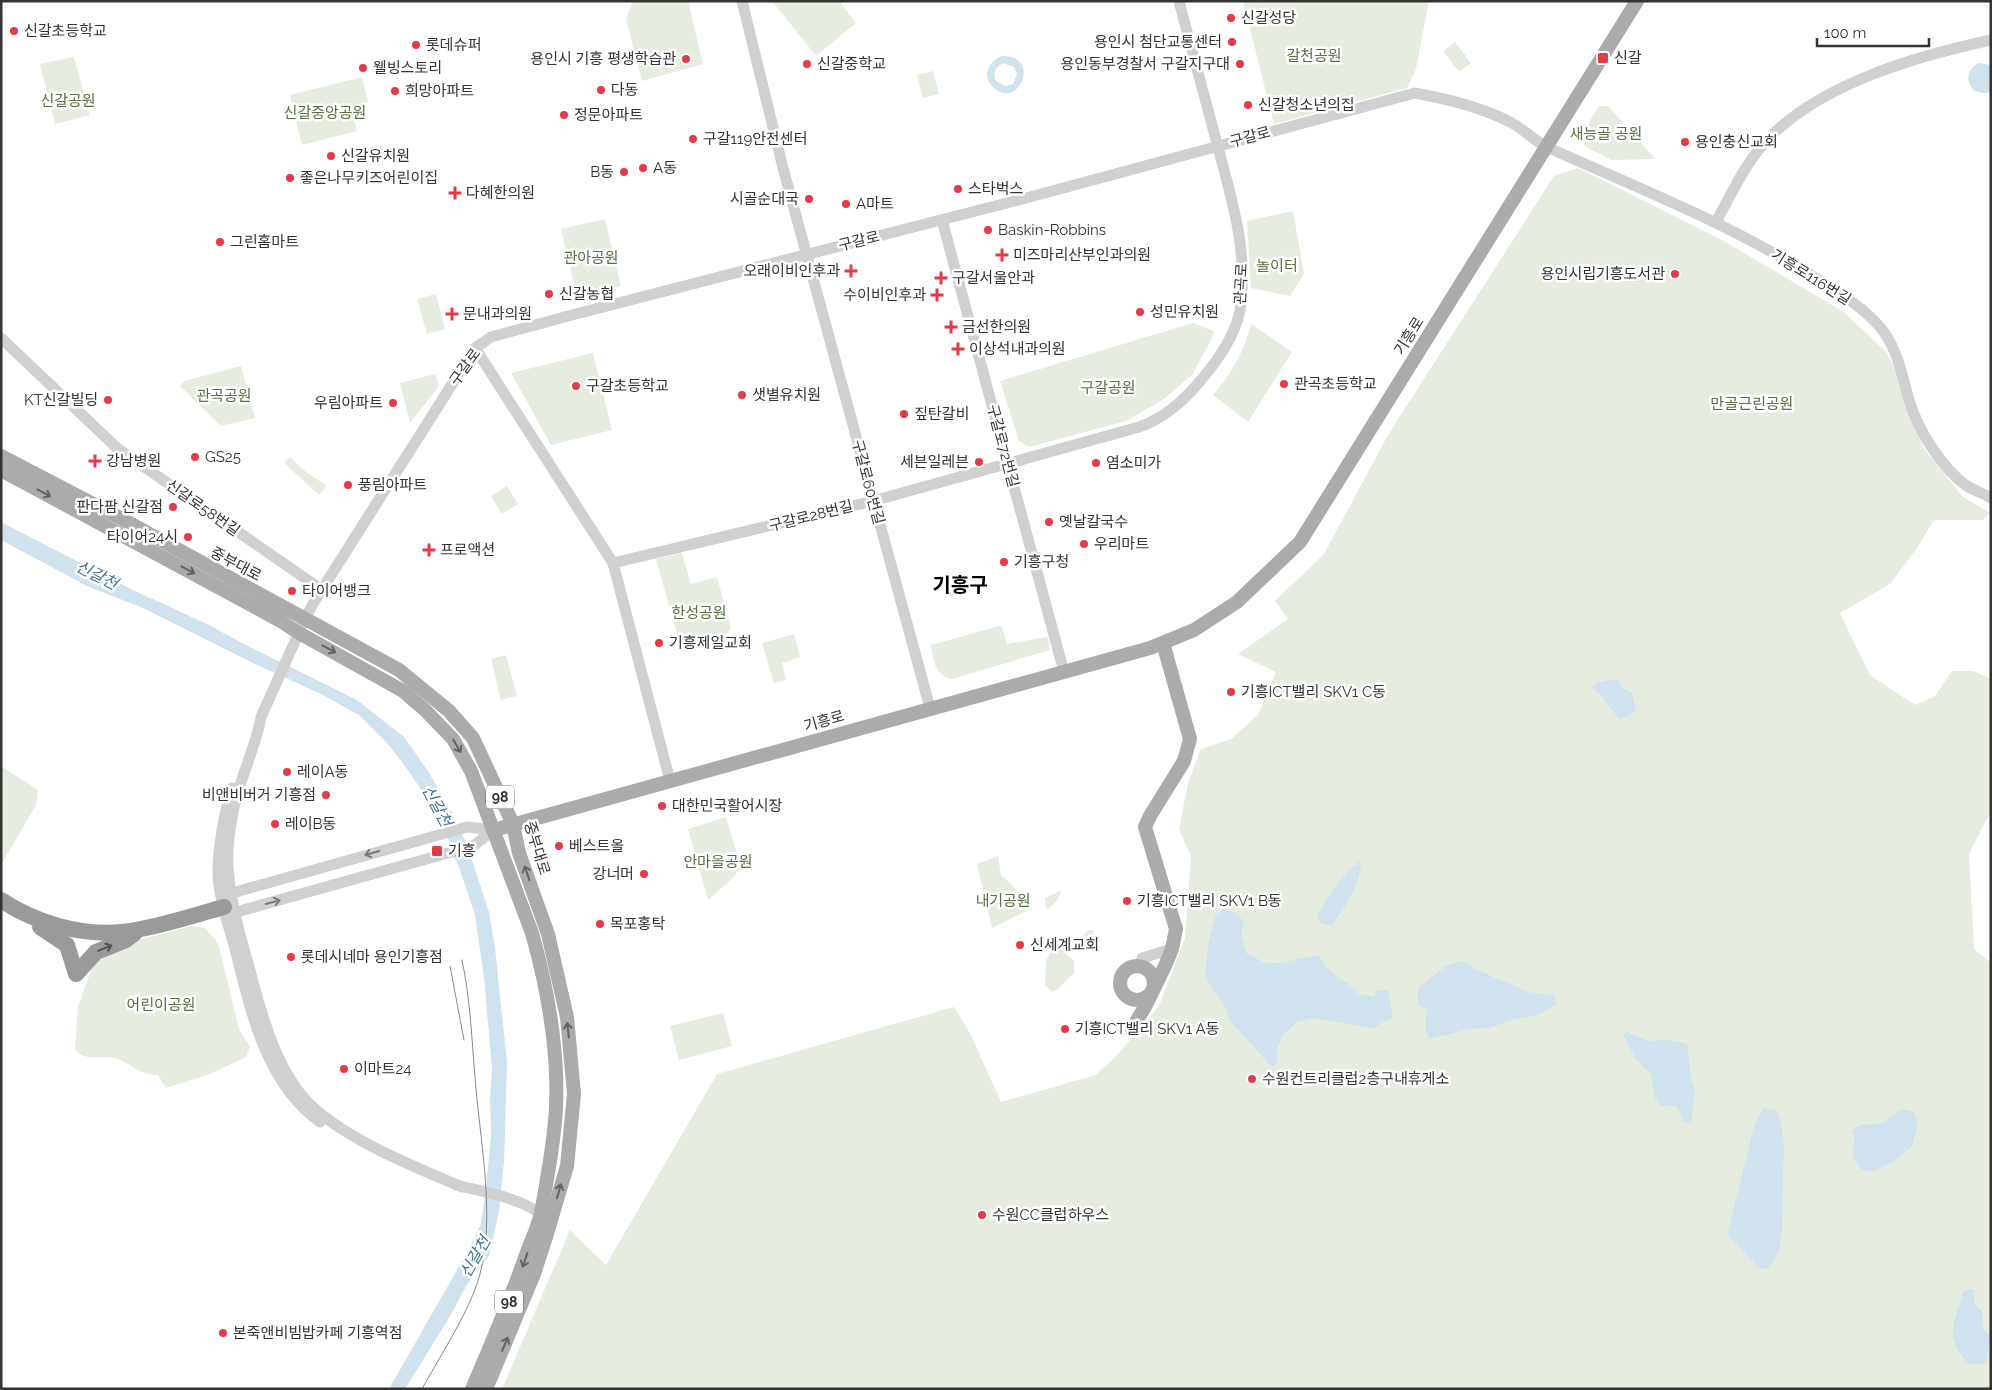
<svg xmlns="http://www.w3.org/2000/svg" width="1992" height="1390" viewBox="0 0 1992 1390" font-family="Raleway,'Noto Sans KR',sans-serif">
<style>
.green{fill:#e6ecdf}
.water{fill:#cfe2ee;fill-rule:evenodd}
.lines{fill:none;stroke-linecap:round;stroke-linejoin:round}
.minor{stroke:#d0d0d0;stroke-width:11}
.major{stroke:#ababab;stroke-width:14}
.highway{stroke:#9a9a9a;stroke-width:16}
.tram{stroke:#888;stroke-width:1}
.oneway{stroke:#636363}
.oneway2{stroke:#7a7a7a}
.oneway3{stroke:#525252}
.poi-dot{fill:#e63946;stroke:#fff;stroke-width:2}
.labels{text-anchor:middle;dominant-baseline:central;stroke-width:5;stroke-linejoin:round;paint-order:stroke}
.shield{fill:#fff;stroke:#707070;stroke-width:1}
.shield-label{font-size:14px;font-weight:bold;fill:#333}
.poi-label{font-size:15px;fill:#333;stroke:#fff;text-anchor:start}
.park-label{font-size:15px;fill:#56703f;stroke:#fff}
.street-label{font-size:15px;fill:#333;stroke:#fff}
.water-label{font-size:16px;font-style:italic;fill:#3f7597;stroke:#fff}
.district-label{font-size:20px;font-weight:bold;fill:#000;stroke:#fff}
</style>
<rect width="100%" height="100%" fill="#fff"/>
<!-- green -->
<g class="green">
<path d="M 633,1 L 688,1 L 703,64 L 642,81 L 626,19 Z"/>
<path d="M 772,1 L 839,1 L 856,23 L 816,56 Z"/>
<path d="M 1243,1 L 1429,1 L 1416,69 L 1407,88 L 1274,124 Z"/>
<path d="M 1455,42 L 1471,63 L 1459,72 L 1443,51 Z"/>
<path d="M 74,57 L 90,115 L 55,124 L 40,64 Z"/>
<path d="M 933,71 L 939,94 L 923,98 L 917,75 Z"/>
<path d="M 362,77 L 368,102 L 351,106 L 357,131 L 302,145 L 290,95 Z"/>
<path d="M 1599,106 L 1608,106 L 1655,159 L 1611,160 L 1583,145 L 1590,120 Z"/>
<path d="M 1578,168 L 1722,240 L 1844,312 L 1886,352 L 1899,377 L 1907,410 L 1925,450 L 1963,497 L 1990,513 L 1983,520 L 1934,520 L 1917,548 L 1890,584 L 1840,613 L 1870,675 L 1915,705 L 1935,696 L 1952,671 L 1973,671 L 1991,679 L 1991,811 L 1969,854 L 1974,949 L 1991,963 L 1991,1389 L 502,1389 L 570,1230 L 606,1265 L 717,1074 L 954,1007 L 971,1035 L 1001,1102 L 1096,1075 L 1118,1054 L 1159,1006 L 1185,938 L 1191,857 L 1179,829 L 1188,783 L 1201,749 L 1231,739 L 1258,715 L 1276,672 L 1238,654 L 1288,619 L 1275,601 L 1324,554 L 1388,435 L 1554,176 Z"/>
<path d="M 1293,211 L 1304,274 L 1290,296 L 1251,288 L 1247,221 Z"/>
<path d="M 605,219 L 621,286 L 577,297 L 561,229 Z"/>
<path d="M 436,294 L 445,329 L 427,334 L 417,299 Z"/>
<path d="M 1193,323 L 1214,331 L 1211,340 L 1192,375 L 1164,399 L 1126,421 L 1029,447 L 1019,441 L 1000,381 Z"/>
<path d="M 1251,324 L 1292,352 L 1248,422 L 1213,395 C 1232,373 1244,352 1251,324 Z"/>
<path d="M 593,353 L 612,430 L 551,445 L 511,373 Z"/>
<path d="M 241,366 L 255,418 L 221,426 L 180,386 L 184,381 Z"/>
<path d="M 435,374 L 439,386 L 410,423 L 400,383 Z"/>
<path d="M 290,457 L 306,472 L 327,486 L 319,495 L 284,463 Z"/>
<path d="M 507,486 L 518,504 L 502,514 L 491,496 Z"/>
<path d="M 682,553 L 691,584 L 717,577 L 731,628 L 726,635 L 681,648 L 656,559 Z"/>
<path d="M 999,626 L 1002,627 L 1007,644 L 1046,637 L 1048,638 L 1050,650 L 952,679 C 935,676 933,660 931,645 Z"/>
<path d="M 794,634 L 800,657 L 782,663 L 786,680 L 774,683 L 762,643 Z"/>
<path d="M 506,655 L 517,696 L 501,700 L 491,659 Z"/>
<path d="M 1,766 L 38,790 L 36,805 L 1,865 Z"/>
<path d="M 726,817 L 741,867 L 733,878 L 708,900 L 688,829 Z"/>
<path d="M 998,856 L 1001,876 C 1014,883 1021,898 1029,910 L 992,928 L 977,864 Z"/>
<path d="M 1062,890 L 1057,901 L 1047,910 L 1045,905 L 1045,898 Z"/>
<path d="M 192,926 L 205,928 L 218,943 L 239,1029 L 250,1047 L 246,1057 L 210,1074 L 166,1088 L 158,1075 C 140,1075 133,1065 117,1059 C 101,1053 91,1064 75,1050 L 78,1006 L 95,960 L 107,948 Z"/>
<path d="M 1088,930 L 1093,930 C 1094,939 1093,945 1087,952 L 1079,941 Z"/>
<path d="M 1052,949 L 1062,950 L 1074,961 L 1074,973 L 1058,989 L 1052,992 L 1045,985 L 1046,961 Z"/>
<path d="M 723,1013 L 732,1046 L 679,1060 L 670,1026 Z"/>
</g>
<!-- water -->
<g class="water">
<path d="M 1002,56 C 1043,55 1018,112 993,87 C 981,76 989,61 1002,56 ZM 1004,63 L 1014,67 L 1017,74 L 1013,84 L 1005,86 L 996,81 C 992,73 996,66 1004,63 Z"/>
<path d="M 1979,63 L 1991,65 L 1991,91 C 1971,101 1958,72 1979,63 Z"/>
<path d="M 1,522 L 131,589 L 209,625 L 242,643 L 357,700 L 404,737 L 428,771 L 452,813 L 466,842 L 489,912 L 495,948 L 507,1062 L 504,1162 L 499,1211 L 489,1256 L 468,1283 L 449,1318 L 405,1389 L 389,1389 L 465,1256 L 481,1224 L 486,1188 L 491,1135 L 490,1098 L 492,1069 L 484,977 L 475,915 L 458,864 L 453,856 L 449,841 L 424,794 L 405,766 L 388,744 L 359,715 L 321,694 L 253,663 L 143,608 L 89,587 L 1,540 Z"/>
<path d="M 1608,680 L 1618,680 L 1623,688 L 1632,693 L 1636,710 L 1620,720 L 1599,693 L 1592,688 L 1597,683 Z"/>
<path d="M 1361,861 C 1362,879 1344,912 1331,925 L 1321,923 L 1317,915 C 1330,895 1340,875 1361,861 Z"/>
<path d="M 1223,909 L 1236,913 L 1244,922 L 1241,935 L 1246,953 C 1251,955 1258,960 1264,962 C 1282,967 1300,955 1319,956 L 1326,967 L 1340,979 L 1348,983 L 1359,994 L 1375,997 L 1375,991 L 1388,990 L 1393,1017 L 1373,1028 L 1312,1018 L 1297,1022 L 1282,1036 L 1277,1050 L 1277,1061 L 1274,1067 L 1269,1064 L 1229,1019 L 1227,1010 L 1205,977 L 1208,945 L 1216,915 Z"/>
<path d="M 1464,961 L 1479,971 L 1518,987 L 1526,992 L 1555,995 L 1556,1004 L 1538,1015 L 1512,1020 L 1489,1028 L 1470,1029 L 1429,1039 L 1425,1028 L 1427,1010 L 1417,1004 L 1419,987 L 1447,965 Z"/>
<path d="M 1627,1032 L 1647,1041 L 1667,1040 L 1687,1044 L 1691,1079 L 1695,1090 L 1691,1123 L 1685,1123 L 1676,1106 L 1661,1106 L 1655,1099 L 1651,1074 L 1636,1059 L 1623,1035 Z"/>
<path d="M 1764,1108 L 1777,1111 C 1787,1134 1783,1159 1783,1183 C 1782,1204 1784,1224 1780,1245 C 1778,1254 1774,1262 1768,1269 L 1759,1268 L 1727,1235 L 1754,1126 Z"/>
<path d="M 1902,1109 L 1913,1112 L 1918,1122 L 1912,1147 C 1901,1155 1869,1183 1858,1165 C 1856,1162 1853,1157 1853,1154 C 1852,1144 1857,1142 1852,1131 L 1861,1124 C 1880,1127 1887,1121 1902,1109 Z"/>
<path d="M 1970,1289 L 1975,1291 C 1973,1300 1974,1306 1982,1311 L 1983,1329 L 1989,1335 L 1990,1341 L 1986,1362 L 1979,1364 L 1969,1364 C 1942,1334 1955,1326 1963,1292 Z"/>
</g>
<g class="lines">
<!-- minor -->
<g class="minor">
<path d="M 742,1 L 783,168 L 930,708"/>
<path d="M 942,220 L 1064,672"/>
<path d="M 1716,222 C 1732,193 1745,163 1768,139 C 1822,83 1917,56 1991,40"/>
<path d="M 1,338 L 117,448 L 322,590"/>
<path d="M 475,348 L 613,563 L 670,781"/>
<path d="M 613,563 L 873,501 L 1139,427 C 1165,418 1184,401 1201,380 C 1219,359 1238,331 1241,304 C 1248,248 1230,193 1216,140 C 1204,94 1191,48 1179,1"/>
<path d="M 232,788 C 224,814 219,840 218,867 C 217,893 227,920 234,945 C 250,1007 264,1082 320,1122"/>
<path d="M 225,895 L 467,827 L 494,830 L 473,846 L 229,914"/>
<path d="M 1142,958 L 1172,949"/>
<path d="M 456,1185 C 483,1192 525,1198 545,1218"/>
<path d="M 462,1187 C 415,1167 354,1143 315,1109 C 276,1075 261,1012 248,963 C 239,932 230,900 228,867 C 227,852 229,834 232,818 C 237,783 255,751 261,717 L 305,619 L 314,602 L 475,348 L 491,337 L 572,315 L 1030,197 L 1415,93 C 1448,99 1482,107 1512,123 C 1525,130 1535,142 1549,148 C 1640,189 1733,225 1817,279 C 1839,293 1862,306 1880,327 C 1897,347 1902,375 1909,400 C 1917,428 1942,469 1967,486 C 1975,491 1983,493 1991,498"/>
</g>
<!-- major -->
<g class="major">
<path d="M 1,456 L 122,519 L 399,670 L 449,711 L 473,738 L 513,824 L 519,853 L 548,934 L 567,1017 L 574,1094 L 567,1166 L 546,1237 L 534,1274 L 486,1389"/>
<path d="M 1,470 L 279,620 L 299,633 L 403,691 L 425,710 L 453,739 L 471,771 L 532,933 C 549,993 562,1069 554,1131 C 551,1158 546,1186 541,1213 C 538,1226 532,1239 527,1252 C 511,1299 491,1344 472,1389"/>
<path d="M 494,830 L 1150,648 L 1194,630 L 1237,602 L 1300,542 L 1637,1"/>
<circle cx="1137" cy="983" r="17"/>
<path d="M 1132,1029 L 1146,1005 L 1165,966 L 1172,949 L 1176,929 L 1145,827 L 1150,816 L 1184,761 L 1190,739 L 1163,643"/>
</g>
<!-- highway -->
<g class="highway">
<path d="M 1,900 C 35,923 82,936 122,932 C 156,928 191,916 224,907"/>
<path d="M 40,927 L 67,945 L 76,974 L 96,952 L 126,940 L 135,933"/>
</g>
<!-- tram -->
<g class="tram">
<path d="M 450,966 L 464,1040"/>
<path d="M 422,1389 C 441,1354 470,1311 480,1274 C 495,1219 481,1145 476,1089 C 472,1046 471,1002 462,960"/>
</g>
</g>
<!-- one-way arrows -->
<defs><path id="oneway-shaft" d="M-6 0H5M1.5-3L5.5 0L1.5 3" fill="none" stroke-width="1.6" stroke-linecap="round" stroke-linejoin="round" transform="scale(1.25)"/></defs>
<g class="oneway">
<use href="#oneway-shaft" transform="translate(44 493) rotate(28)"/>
<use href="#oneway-shaft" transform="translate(188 570) rotate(28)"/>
<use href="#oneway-shaft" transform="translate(329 649) rotate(28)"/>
<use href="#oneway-shaft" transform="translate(457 746) rotate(60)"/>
<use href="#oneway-shaft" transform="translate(527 873) rotate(-109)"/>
<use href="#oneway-shaft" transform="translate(568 1030) rotate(-96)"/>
<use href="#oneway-shaft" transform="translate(559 1191) rotate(-74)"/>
<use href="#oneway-shaft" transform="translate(525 1260) rotate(109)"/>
<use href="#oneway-shaft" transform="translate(505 1344) rotate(-67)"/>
</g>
<g class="oneway2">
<use href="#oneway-shaft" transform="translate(372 853) rotate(164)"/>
<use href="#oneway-shaft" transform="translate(273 902) rotate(-15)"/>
</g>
<use class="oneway3" href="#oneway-shaft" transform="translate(105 948) rotate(-22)"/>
<!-- markers -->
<g class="poi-dot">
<circle cx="1231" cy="18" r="5"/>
<circle cx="14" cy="31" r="5"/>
<circle cx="1232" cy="42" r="5"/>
<circle cx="416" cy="45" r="5"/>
<rect x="1597" y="52" width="12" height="12" rx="2.5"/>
<circle cx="686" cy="59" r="5"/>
<circle cx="807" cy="64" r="5"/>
<circle cx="1240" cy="64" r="5"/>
<circle cx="363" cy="68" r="5"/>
<circle cx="601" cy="90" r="5"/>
<circle cx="395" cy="91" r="5"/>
<circle cx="1248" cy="105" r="5"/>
<circle cx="564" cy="115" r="5"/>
<circle cx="693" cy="139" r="5"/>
<circle cx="1685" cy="142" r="5"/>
<circle cx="331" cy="156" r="5"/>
<circle cx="643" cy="168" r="5"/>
<circle cx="624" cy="172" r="5"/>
<circle cx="290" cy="178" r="5"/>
<circle cx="958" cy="189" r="5"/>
<path d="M452.5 185.5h5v5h5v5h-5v5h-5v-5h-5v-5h5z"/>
<circle cx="809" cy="199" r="5"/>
<circle cx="846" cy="204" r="5"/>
<circle cx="988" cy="230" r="5"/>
<circle cx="220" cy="242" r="5"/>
<path d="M999.5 247.5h5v5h5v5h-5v5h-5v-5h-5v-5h5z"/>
<path d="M848.5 263.5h5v5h5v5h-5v5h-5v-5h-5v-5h5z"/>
<circle cx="1675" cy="274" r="5"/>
<path d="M938.5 270.5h5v5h5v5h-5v5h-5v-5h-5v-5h5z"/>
<circle cx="549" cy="294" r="5"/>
<path d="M934.5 287.5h5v5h5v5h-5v5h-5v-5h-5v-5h5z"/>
<circle cx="1140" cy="312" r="5"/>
<path d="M449.5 306.5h5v5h5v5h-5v5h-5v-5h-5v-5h5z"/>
<path d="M948.5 319.5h5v5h5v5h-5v5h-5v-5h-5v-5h5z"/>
<path d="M955.5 341.5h5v5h5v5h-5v5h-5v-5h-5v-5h5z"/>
<circle cx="1284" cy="384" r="5"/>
<circle cx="576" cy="386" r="5"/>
<circle cx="742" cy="395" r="5"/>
<circle cx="108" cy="400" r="5"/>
<circle cx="393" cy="403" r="5"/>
<circle cx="904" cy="414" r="5"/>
<circle cx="195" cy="457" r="5"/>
<path d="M92.5 453.5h5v5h5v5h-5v5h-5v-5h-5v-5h5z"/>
<circle cx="979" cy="462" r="5"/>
<circle cx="1096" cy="463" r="5"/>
<circle cx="348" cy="485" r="5"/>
<circle cx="173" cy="507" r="5"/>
<circle cx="1049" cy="522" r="5"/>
<circle cx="188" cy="537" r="5"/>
<circle cx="1084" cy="544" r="5"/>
<path d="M426.5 542.5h5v5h5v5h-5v5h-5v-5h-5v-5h5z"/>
<circle cx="1004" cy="562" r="5"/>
<circle cx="292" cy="591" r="5"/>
<circle cx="659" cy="643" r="5"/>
<circle cx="1231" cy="692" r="5"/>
<circle cx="287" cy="772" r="5"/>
<circle cx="326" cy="795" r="5"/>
<circle cx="662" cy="806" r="5"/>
<circle cx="275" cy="824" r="5"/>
<circle cx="559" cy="846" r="5"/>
<rect x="431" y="845" width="12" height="12" rx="2.5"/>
<circle cx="644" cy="874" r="5"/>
<circle cx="1127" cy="901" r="5"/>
<circle cx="600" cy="924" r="5"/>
<circle cx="1020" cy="945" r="5"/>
<circle cx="291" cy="957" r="5"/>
<circle cx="1065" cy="1029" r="5"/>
<circle cx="344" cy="1069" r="5"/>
<circle cx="1252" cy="1079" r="5"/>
<circle cx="982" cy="1215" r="5"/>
<circle cx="223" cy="1333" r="5"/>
</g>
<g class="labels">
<!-- shield labels -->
<g class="shield">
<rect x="486" y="785.5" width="28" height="23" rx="4"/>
<rect x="495" y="1290.5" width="28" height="23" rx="4"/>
</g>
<g class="shield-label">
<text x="500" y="797">98</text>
<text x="509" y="1302">98</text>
</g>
<!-- poi labels -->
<g class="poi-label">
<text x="1241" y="18">신갈성당</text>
<text x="24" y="31">신갈초등학교</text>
<text x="1222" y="42" text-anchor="end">용인시 첨단교통센터</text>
<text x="426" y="45">롯데슈퍼</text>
<text x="1614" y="58">신갈</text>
<text x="676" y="59" text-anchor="end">용인시 기흥 평생학습관</text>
<text x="817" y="64">신갈중학교</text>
<text x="1230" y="64" text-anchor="end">용인동부경찰서 구갈지구대</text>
<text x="373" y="68">웰빙스토리</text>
<text x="611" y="90">다동</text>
<text x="405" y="91">희망아파트</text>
<text x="1258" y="105">신갈청소년의집</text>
<text x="574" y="115">정문아파트</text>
<text x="703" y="139">구갈119안전센터</text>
<text x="1695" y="142">용인충신교회</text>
<text x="341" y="156">신갈유치원</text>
<text x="653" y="168">A동</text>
<text x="614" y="172" text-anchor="end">B동</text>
<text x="300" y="178">좋은나무키즈어린이집</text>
<text x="968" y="189">스타벅스</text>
<text x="466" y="193">다혜한의원</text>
<text x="799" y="199" text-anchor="end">시골순대국</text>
<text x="856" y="204">A마트</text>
<text x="998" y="230">Baskin-Robbins</text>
<text x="230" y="242">그린홈마트</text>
<text x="1013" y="255">미즈마리산부인과의원</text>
<text x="840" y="271" text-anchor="end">오래이비인후과</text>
<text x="1665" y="274" text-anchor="end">용인시립기흥도서관</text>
<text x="952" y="278">구갈서울안과</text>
<text x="559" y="294">신갈농협</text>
<text x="926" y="295" text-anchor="end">수이비인후과</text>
<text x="1150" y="312">성민유치원</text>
<text x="463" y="314">문내과의원</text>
<text x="962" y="327">금선한의원</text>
<text x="969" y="349">이상석내과의원</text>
<text x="1294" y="384">관곡초등학교</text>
<text x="586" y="386">구갈초등학교</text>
<text x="752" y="395">샛별유치원</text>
<text x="98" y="400" text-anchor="end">KT신갈빌딩</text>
<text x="383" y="403" text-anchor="end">우림아파트</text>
<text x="914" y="414">짚탄갈비</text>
<text x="205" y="457">GS25</text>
<text x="106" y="461">강남병원</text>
<text x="969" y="462" text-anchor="end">세븐일레븐</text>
<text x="1106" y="463">염소미가</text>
<text x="358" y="485">풍림아파트</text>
<text x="163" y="507" text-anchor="end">판다팜 신갈점</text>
<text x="1059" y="522">옛날칼국수</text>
<text x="178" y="537" text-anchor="end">타이어24시</text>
<text x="1094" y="544">우리마트</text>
<text x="440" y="550">프로액션</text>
<text x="1014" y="562">기흥구청</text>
<text x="302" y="591">타이어뱅크</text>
<text x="669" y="643">기흥제일교회</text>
<text x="1241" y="692">기흥ICT밸리 SKV1 C동</text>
<text x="297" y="772">레이A동</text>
<text x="316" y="795" text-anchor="end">비앤비버거 기흥점</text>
<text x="672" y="806">대한민국활어시장</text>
<text x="285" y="824">레이B동</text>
<text x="569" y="846">베스트올</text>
<text x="448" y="851">기흥</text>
<text x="634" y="874" text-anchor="end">강너머</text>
<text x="1137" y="901">기흥ICT밸리 SKV1 B동</text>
<text x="610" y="924">목포홍탁</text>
<text x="1030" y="945">신세계교회</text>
<text x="301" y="957">롯데시네마 용인기흥점</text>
<text x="1075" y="1029">기흥ICT밸리 SKV1 A동</text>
<text x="354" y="1069">이마트24</text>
<text x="1262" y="1079">수원컨트리클럽2층구내휴게소</text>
<text x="992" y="1215">수원CC클럽하우스</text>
<text x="233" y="1333">본죽앤비빔밥카페 기흥역점</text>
</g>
<!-- park labels -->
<g class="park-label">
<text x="1314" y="56">갈천공원</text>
<text x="68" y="101">신갈공원</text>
<text x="325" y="113">신갈중앙공원</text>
<text x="1606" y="134">새능골 공원</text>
<text x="591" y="258">관아공원</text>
<text x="1277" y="266">놀이터</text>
<text x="1108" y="388">구갈공원</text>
<text x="224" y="396">관곡공원</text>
<text x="1752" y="404">만골근린공원</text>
<text x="699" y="613">한성공원</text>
<text x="718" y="862">안마을공원</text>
<text x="1003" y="901">내기공원</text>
<text x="161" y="1005">어린이공원</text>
</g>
<!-- street labels -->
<g class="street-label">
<text transform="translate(1250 137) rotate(-15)">구갈로</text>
<text transform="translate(859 241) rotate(-14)">구갈로</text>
<text transform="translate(1811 277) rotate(32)">기흥로116번길</text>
<text transform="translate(1241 284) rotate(-87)">관곡로</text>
<text transform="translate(1409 336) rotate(-58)">기흥로</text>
<text transform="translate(465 367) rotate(-54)">구갈로</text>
<text transform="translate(1003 446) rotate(75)">구갈로72번길</text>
<text transform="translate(868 482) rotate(75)">구갈로60번길</text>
<text transform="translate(203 508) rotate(35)">신갈로58번길</text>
<text transform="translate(811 516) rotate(-14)">구갈로28번길</text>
<text transform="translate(236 564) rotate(28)">중부대로</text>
<text transform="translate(824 721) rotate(-16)">기흥로</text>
<text transform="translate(537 848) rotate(73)">중부대로</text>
</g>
<!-- water labels -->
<g class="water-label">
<text transform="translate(97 575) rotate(27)">신갈천</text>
<text transform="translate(437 806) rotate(62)">신갈천</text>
<text transform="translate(475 1257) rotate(-60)">신갈천</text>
</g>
<!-- district labels -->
<g class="district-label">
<text x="960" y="585">기흥구</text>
</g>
</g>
<!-- border -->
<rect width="1992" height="1390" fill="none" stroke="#333333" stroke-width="5"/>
<!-- scale -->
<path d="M1817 38v8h112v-8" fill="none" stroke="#333333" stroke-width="2.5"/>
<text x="1824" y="38" font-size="15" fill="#333333" stroke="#ffffff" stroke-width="4" paint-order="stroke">100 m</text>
</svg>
